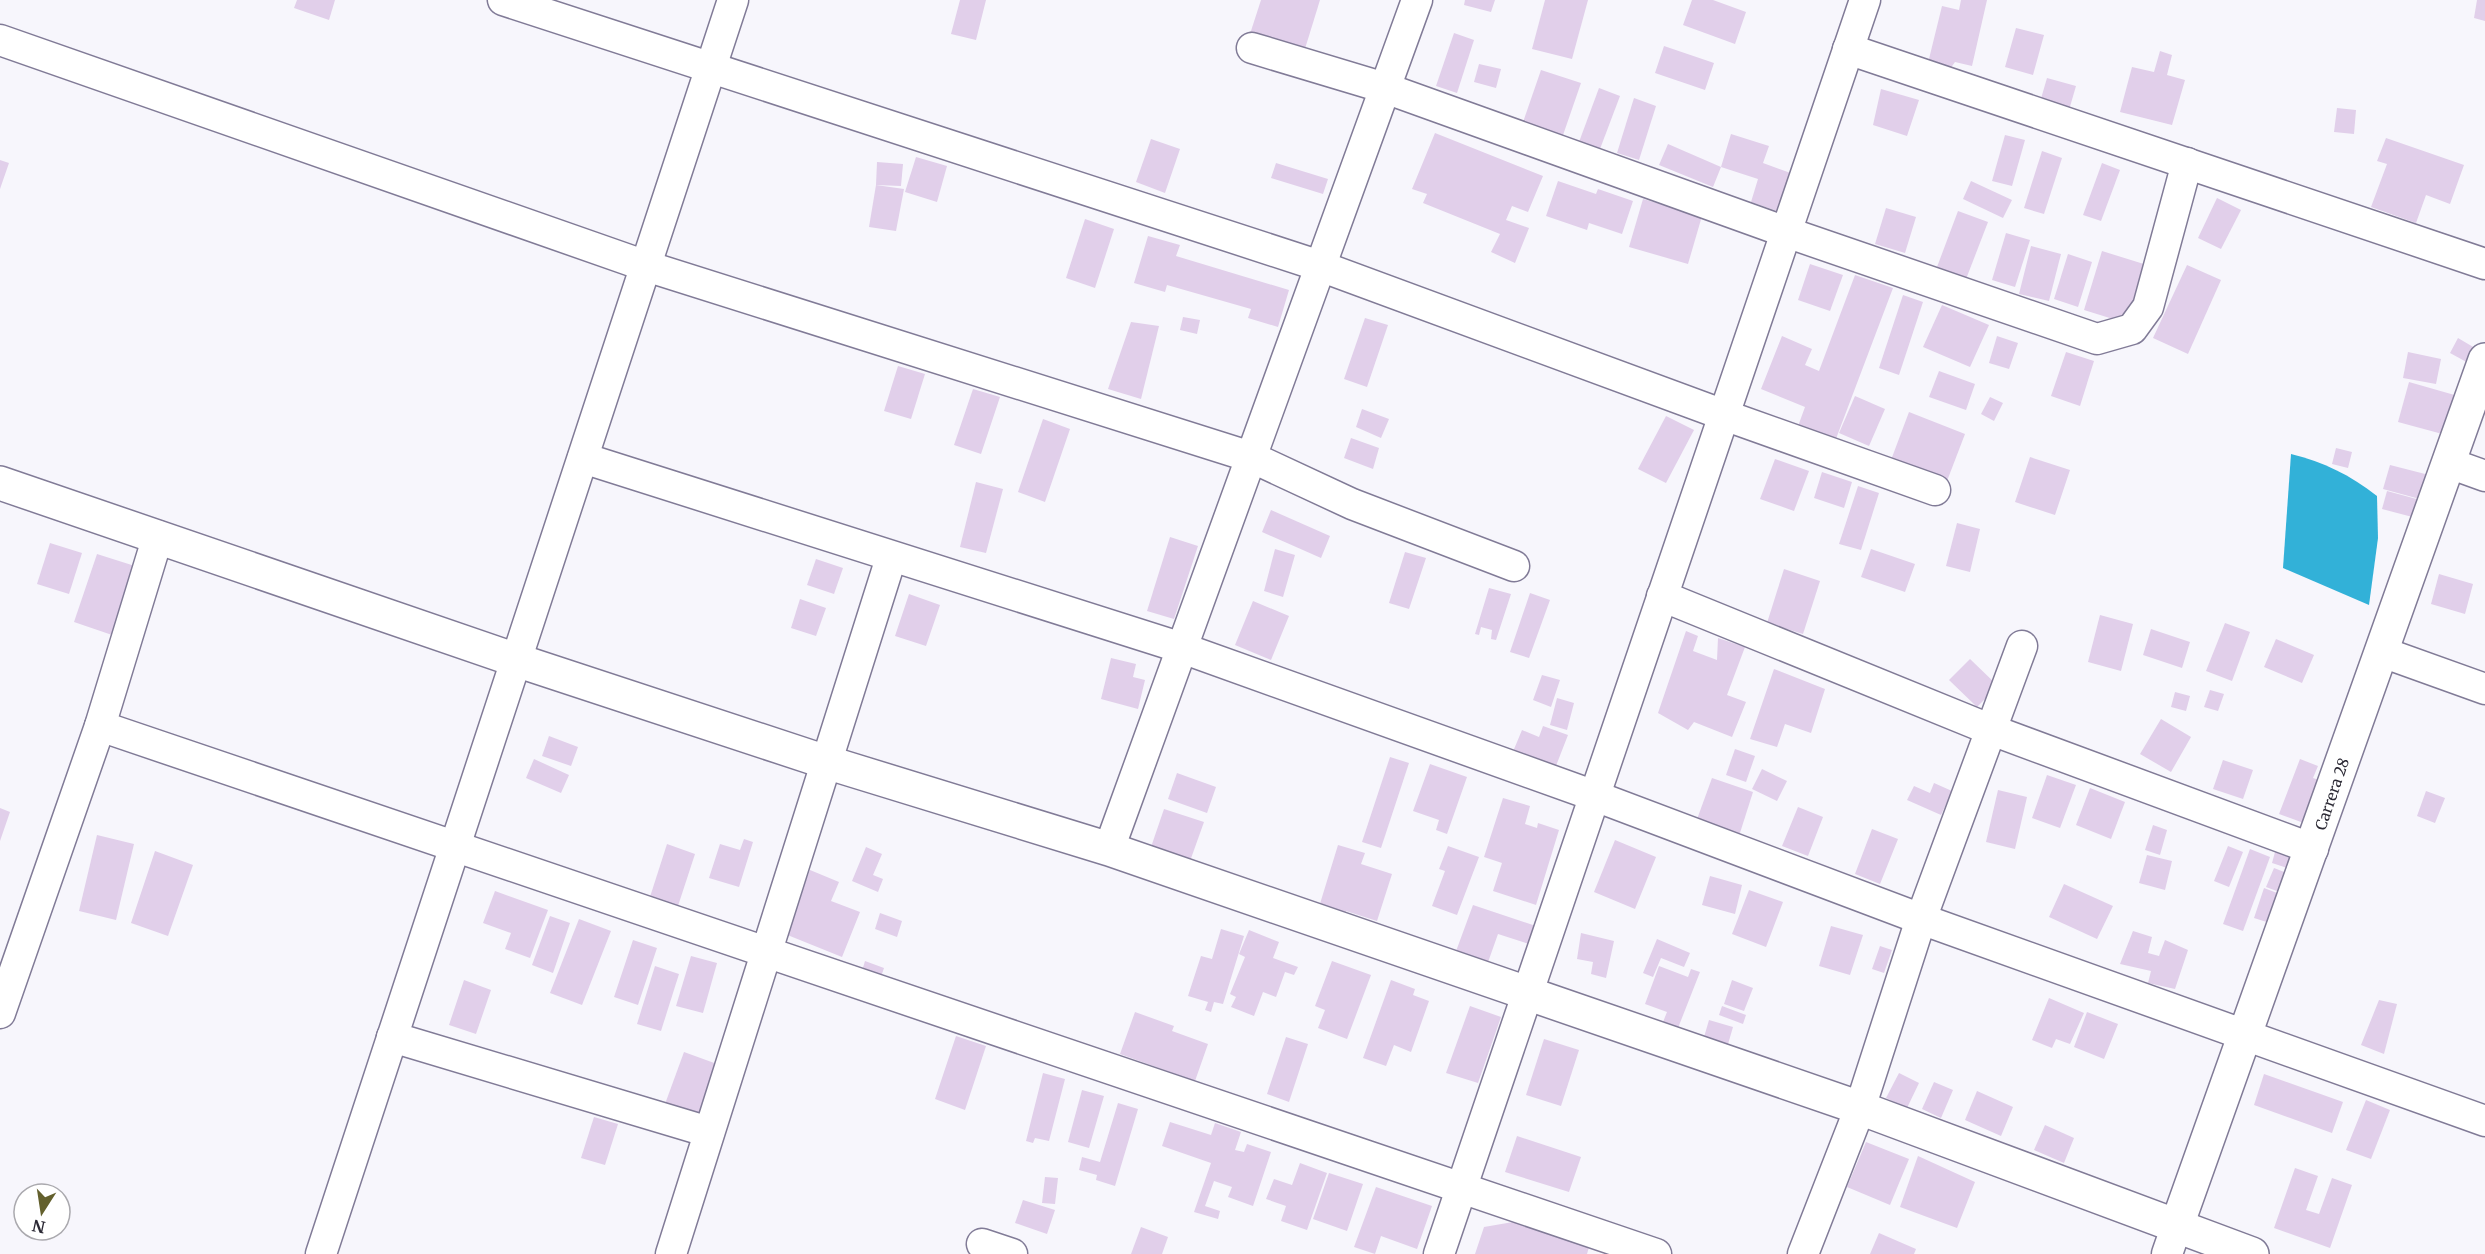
<svg xmlns="http://www.w3.org/2000/svg" width="2485" height="1254" viewBox="0 0 2485 1254" font-family="Merriweather,serif">
<style>
.water{fill:#32b1d8}
.building{fill:#e1cfea}
.lines{fill:none;stroke-linecap:round;stroke-linejoin:round}
.minor-casing{stroke:#817b97;stroke-width:33}
.tertiary-casing{stroke:#817b97;stroke-width:36}
.minor{stroke:#fff;stroke-width:30}
.tertiary{stroke:#fff;stroke-width:33}
.labels{text-anchor:middle;dominant-baseline:central;stroke-width:6;stroke-linejoin:round;paint-order:stroke}
.street-label{font-size:15px;fill:#2b2934;stroke:#fff}
</style>
<rect width="100%" height="100%" fill="#f7f6fc"/>
<!-- water -->
<path class="water" d="M 2291,454 C 2324,462 2350,475 2377,496 L 2378,538 L 2369,605 L 2283,568 Z"/>
<!-- building -->
<g class="building">
<path d="M 297,0 L 335,0 L 329,20 L 294,8 Z"/>
<path d="M 960,0 L 986,0 L 976,40 L 951,34 Z"/>
<path d="M 1261,0 L 1320,0 L 1304,52 L 1250,34 Z"/>
<path d="M 1465,0 L 1495,0 L 1491,12 L 1464,5 Z"/>
<path d="M 1545,0 L 1588,0 L 1572,59 L 1532,49 Z"/>
<path d="M 1692,0 L 1713,0 L 1746,12 L 1735,44 L 1683,25 Z"/>
<path d="M 1961,0 L 1987,0 L 1972,66 L 1955,62 L 1950,69 L 1928,63 L 1942,6 L 1959,10 Z"/>
<path d="M 2477,0 L 2485,0 L 2485,21 L 2474,18 Z"/>
<path d="M 2016,28 L 2044,35 L 2033,75 L 2005,67 Z"/>
<path d="M 1454,33 L 1474,40 L 1457,93 L 1436,86 Z"/>
<path d="M 1664,46 L 1714,63 L 1705,90 L 1655,73 Z"/>
<path d="M 2160,51 L 2172,55 L 2167,75 L 2185,80 L 2172,125 L 2120,112 L 2132,67 L 2154,72 Z"/>
<path d="M 1479,64 L 1501,69 L 1496,88 L 1474,82 Z"/>
<path d="M 1541,70 L 1581,83 L 1562,138 L 1522,125 Z"/>
<path d="M 2047,78 L 2076,86 L 2069,110 L 2040,102 Z"/>
<path d="M 1599,88 L 1620,96 L 1600,149 L 1579,142 Z"/>
<path d="M 1881,89 L 1919,100 L 1907,136 L 1873,125 Z"/>
<path d="M 1634,98 L 1656,106 L 1639,160 L 1617,153 Z"/>
<path d="M 2337,108 L 2356,110 L 2354,134 L 2334,132 Z"/>
<path d="M 1435,133 L 1543,176 L 1528,212 L 1512,206 L 1506,220 L 1529,228 L 1515,263 L 1491,252 L 1500,234 L 1423,203 L 1427,194 L 1412,189 Z"/>
<path d="M 1731,134 L 1769,146 L 1763,163 L 1799,176 L 1786,214 L 1751,202 L 1758,179 L 1721,167 Z"/>
<path d="M 2005,135 L 2025,140 L 2012,186 L 1992,181 Z"/>
<path d="M 2386,138 L 2464,165 L 2450,204 L 2426,195 L 2416,223 L 2371,207 L 2387,164 L 2377,161 Z"/>
<path d="M 1151,139 L 1180,149 L 1165,193 L 1136,182 Z"/>
<path d="M 1668,144 L 1721,167 L 1713,187 L 1659,165 Z"/>
<path d="M 2042,151 L 2062,158 L 2044,214 L 2024,208 Z"/>
<path d="M 916,157 L 947,166 L 937,202 L 905,192 Z"/>
<path d="M 0,160 L 9,163 L 0,189 Z"/>
<path d="M 877,162 L 903,164 L 901,186 L 876,185 Z"/>
<path d="M 1276,163 L 1328,179 L 1323,194 L 1271,178 Z"/>
<path d="M 2102,163 L 2120,170 L 2101,221 L 2083,215 Z"/>
<path d="M 1558,181 L 1596,194 L 1598,189 L 1633,201 L 1622,234 L 1589,223 L 1587,230 L 1546,216 Z"/>
<path d="M 1971,181 L 2012,200 L 2003,218 L 1963,199 Z"/>
<path d="M 876,185 L 904,189 L 896,231 L 869,227 Z"/>
<path d="M 2217,198 L 2241,210 L 2221,249 L 2198,238 Z"/>
<path d="M 1643,199 L 1702,216 L 1688,264 L 1629,247 Z"/>
<path d="M 1886,208 L 1916,217 L 1905,253 L 1875,244 Z"/>
<path d="M 1958,211 L 1988,222 L 1963,287 L 1934,275 Z"/>
<path d="M 1085,219 L 1114,229 L 1095,288 L 1066,278 Z"/>
<path d="M 2006,233 L 2030,240 L 2015,287 L 1992,280 Z"/>
<path d="M 1148,236 L 1180,245 L 1176,256 L 1289,290 L 1278,327 L 1248,318 L 1251,309 L 1167,285 L 1165,292 L 1134,283 Z"/>
<path d="M 2031,246 L 2061,254 L 2049,301 L 2019,294 Z"/>
<path d="M 2102,251 L 2147,265 L 2129,324 L 2084,310 Z"/>
<path d="M 2068,254 L 2092,262 L 2078,307 L 2054,299 Z"/>
<path d="M 1810,264 L 1843,275 L 1830,311 L 1798,300 Z"/>
<path d="M 2187,265 L 2221,280 L 2188,354 L 2153,338 Z"/>
<path d="M 1855,275 L 1893,288 L 1834,444 L 1797,429 L 1805,407 L 1761,389 L 1782,336 L 1812,349 L 1805,365 L 1819,371 Z"/>
<path d="M 1903,295 L 1923,302 L 1899,375 L 1879,368 Z"/>
<path d="M 1942,305 L 1989,325 L 1970,367 L 1923,347 Z"/>
<path d="M 1183,317 L 1200,320 L 1197,334 L 1180,330 Z"/>
<path d="M 1365,318 L 1388,325 L 1367,387 L 1344,379 Z"/>
<path d="M 1131,322 L 1159,326 L 1141,399 L 1108,389 Z"/>
<path d="M 1997,336 L 2018,343 L 2009,369 L 1989,363 Z"/>
<path d="M 2458,338 L 2480,351 L 2472,365 L 2450,353 Z"/>
<path d="M 2066,352 L 2094,361 L 2080,406 L 2051,396 Z"/>
<path d="M 2408,352 L 2441,359 L 2436,384 L 2403,378 Z"/>
<path d="M 898,366 L 925,374 L 911,419 L 884,411 Z"/>
<path d="M 1939,371 L 1975,384 L 1966,410 L 1929,397 Z"/>
<path d="M 2409,382 L 2458,396 L 2446,435 L 2398,422 Z"/>
<path d="M 973,389 L 1000,397 L 981,454 L 954,445 Z"/>
<path d="M 1855,396 L 1885,409 L 1869,446 L 1839,433 Z"/>
<path d="M 1990,397 L 2003,403 L 1994,421 L 1981,414 Z"/>
<path d="M 1362,409 L 1389,419 L 1381,438 L 1356,427 Z"/>
<path d="M 1909,412 L 1965,434 L 1947,481 L 1891,460 Z"/>
<path d="M 1666,416 L 1694,430 L 1666,483 L 1638,469 Z"/>
<path d="M 1043,419 L 1070,429 L 1045,502 L 1018,492 Z"/>
<path d="M 1351,438 L 1379,448 L 1373,469 L 1344,458 Z"/>
<path d="M 2336,448 L 2352,452 L 2348,468 L 2332,464 Z"/>
<path d="M 2030,457 L 2070,470 L 2055,515 L 2015,502 Z"/>
<path d="M 1775,459 L 1809,471 L 1794,511 L 1760,499 Z"/>
<path d="M 2390,465 L 2433,476 L 2427,501 L 2383,489 Z"/>
<path d="M 1822,472 L 1852,482 L 1844,508 L 1814,498 Z"/>
<path d="M 976,482 L 1003,489 L 986,553 L 960,547 Z"/>
<path d="M 1858,486 L 1879,493 L 1861,550 L 1839,544 Z"/>
<path d="M 2387,491 L 2424,501 L 2420,519 L 2382,509 Z"/>
<path d="M 1271,510 L 1330,536 L 1321,558 L 1262,532 Z"/>
<path d="M 1957,523 L 1980,529 L 1970,572 L 1946,566 Z"/>
<path d="M 1170,537 L 1198,546 L 1174,619 L 1147,611 Z"/>
<path d="M 50,543 L 82,553 L 69,594 L 37,584 Z"/>
<path d="M 1275,549 L 1295,555 L 1283,597 L 1264,591 Z"/>
<path d="M 1871,549 L 1915,564 L 1905,592 L 1861,577 Z"/>
<path d="M 1405,552 L 1426,558 L 1409,609 L 1389,603 Z"/>
<path d="M 97,554 L 138,567 L 115,636 L 74,622 Z"/>
<path d="M 816,559 L 843,568 L 834,594 L 807,585 Z"/>
<path d="M 1784,569 L 1820,581 L 1803,634 L 1767,623 Z"/>
<path d="M 2439,574 L 2473,584 L 2465,614 L 2431,604 Z"/>
<path d="M 1489,588 L 1511,594 L 1496,640 L 1491,639 L 1492,630 L 1481,627 L 1479,635 L 1475,634 Z"/>
<path d="M 1530,593 L 1550,600 L 1529,658 L 1510,652 Z"/>
<path d="M 909,594 L 940,605 L 926,646 L 895,636 Z"/>
<path d="M 800,599 L 826,608 L 816,636 L 791,628 Z"/>
<path d="M 1253,601 L 1289,616 L 1271,660 L 1235,645 Z"/>
<path d="M 2100,615 L 2133,624 L 2121,671 L 2088,662 Z"/>
<path d="M 2225,623 L 2250,632 L 2232,681 L 2206,671 Z"/>
<path d="M 2151,629 L 2190,642 L 2182,668 L 2143,655 Z"/>
<path d="M 1686,631 L 1698,636 L 1693,651 L 1717,660 L 1718,638 L 1745,647 L 1727,695 L 1746,702 L 1732,737 L 1694,722 L 1688,730 L 1658,713 Z"/>
<path d="M 2276,639 L 2314,655 L 2302,683 L 2264,667 Z"/>
<path d="M 1111,658 L 1136,664 L 1133,677 L 1145,680 L 1138,709 L 1101,699 Z"/>
<path d="M 1970,659 L 1998,686 L 1977,707 L 1949,680 Z"/>
<path d="M 1774,669 L 1825,689 L 1811,733 L 1785,724 L 1777,747 L 1750,739 Z"/>
<path d="M 1542,675 L 1560,680 L 1551,707 L 1533,700 Z"/>
<path d="M 2210,690 L 2224,694 L 2218,711 L 2204,707 Z"/>
<path d="M 2175,692 L 2190,696 L 2186,711 L 2171,707 Z"/>
<path d="M 1557,698 L 1574,703 L 1567,730 L 1550,725 Z"/>
<path d="M 2161,719 L 2191,737 L 2171,772 L 2140,754 Z"/>
<path d="M 1543,726 L 1568,735 L 1554,771 L 1512,754 L 1522,730 L 1539,737 Z"/>
<path d="M 549,736 L 578,747 L 571,766 L 542,756 Z"/>
<path d="M 1735,749 L 1755,756 L 1746,782 L 1726,775 Z"/>
<path d="M 1390,757 L 1409,763 L 1381,848 L 1362,842 Z"/>
<path d="M 534,759 L 569,775 L 561,793 L 526,778 Z"/>
<path d="M 2300,759 L 2318,766 L 2313,778 L 2328,783 L 2312,826 L 2279,814 Z"/>
<path d="M 2223,760 L 2253,770 L 2243,799 L 2213,789 Z"/>
<path d="M 1430,764 L 1467,777 L 1447,834 L 1436,830 L 1439,820 L 1413,811 Z"/>
<path d="M 1762,769 L 1787,781 L 1777,801 L 1752,789 Z"/>
<path d="M 1177,773 L 1216,787 L 1207,813 L 1168,799 Z"/>
<path d="M 2047,775 L 2076,785 L 2060,828 L 2032,818 Z"/>
<path d="M 1712,778 L 1753,792 L 1739,836 L 1696,822 Z"/>
<path d="M 1934,783 L 1952,791 L 1941,815 L 1907,800 L 1914,786 L 1930,793 Z"/>
<path d="M 2090,788 L 2125,802 L 2111,839 L 2076,825 Z"/>
<path d="M 1998,790 L 2027,797 L 2015,849 L 1986,842 Z"/>
<path d="M 2426,791 L 2445,798 L 2435,823 L 2417,816 Z"/>
<path d="M 1503,798 L 1530,806 L 1525,824 L 1537,828 L 1538,823 L 1559,830 L 1536,905 L 1493,891 L 1502,863 L 1484,857 Z"/>
<path d="M 1798,807 L 1823,817 L 1808,856 L 1782,846 Z"/>
<path d="M 0,808 L 10,812 L 0,841 Z"/>
<path d="M 1164,809 L 1204,822 L 1189,864 L 1150,850 Z"/>
<path d="M 2153,825 L 2167,830 L 2160,855 L 2145,850 Z"/>
<path d="M 1872,829 L 1898,839 L 1880,884 L 1855,874 Z"/>
<path d="M 97,835 L 134,844 L 116,920 L 79,911 Z"/>
<path d="M 744,839 L 753,842 L 739,887 L 709,878 L 720,844 L 740,850 Z"/>
<path d="M 1615,840 L 1656,857 L 1635,909 L 1594,892 Z"/>
<path d="M 667,844 L 695,854 L 677,909 L 649,900 Z"/>
<path d="M 1338,845 L 1365,853 L 1361,864 L 1392,874 L 1377,921 L 1346,911 L 1345,915 L 1319,907 Z"/>
<path d="M 1448,846 L 1479,857 L 1457,915 L 1432,906 L 1445,871 L 1439,869 Z"/>
<path d="M 2228,846 L 2243,852 L 2229,887 L 2214,881 Z"/>
<path d="M 866,847 L 882,854 L 873,875 L 883,879 L 878,892 L 852,881 Z"/>
<path d="M 2250,849 L 2270,857 L 2243,931 L 2223,924 Z"/>
<path d="M 155,851 L 193,865 L 168,936 L 131,923 Z"/>
<path d="M 2275,852 L 2297,860 L 2293,870 L 2272,863 Z"/>
<path d="M 2147,855 L 2172,861 L 2165,890 L 2139,883 Z"/>
<path d="M 2274,868 L 2297,877 L 2290,896 L 2266,887 Z"/>
<path d="M 810,870 L 839,882 L 831,901 L 860,912 L 842,957 L 785,934 Z"/>
<path d="M 1710,876 L 1742,885 L 1735,914 L 1702,905 Z"/>
<path d="M 2064,884 L 2113,906 L 2097,939 L 2049,917 Z"/>
<path d="M 2264,888 L 2285,896 L 2276,925 L 2254,918 Z"/>
<path d="M 1749,890 L 1783,902 L 1766,947 L 1732,934 Z"/>
<path d="M 495,891 L 548,910 L 530,958 L 505,949 L 511,933 L 483,923 Z"/>
<path d="M 1473,905 L 1536,926 L 1529,944 L 1498,934 L 1487,965 L 1455,954 Z"/>
<path d="M 880,913 L 902,921 L 897,937 L 875,929 Z"/>
<path d="M 550,916 L 570,923 L 553,973 L 532,965 Z"/>
<path d="M 579,919 L 611,931 L 582,1005 L 550,993 Z"/>
<path d="M 1831,926 L 1863,935 L 1850,975 L 1819,966 Z"/>
<path d="M 1221,929 L 1244,936 L 1223,1004 L 1214,1002 L 1211,1012 L 1205,1010 L 1208,1002 L 1188,996 L 1201,956 L 1212,959 Z"/>
<path d="M 1249,930 L 1279,942 L 1273,958 L 1298,967 L 1294,975 L 1285,972 L 1276,997 L 1263,992 L 1254,1016 L 1231,1007 L 1236,997 L 1230,994 L 1245,957 L 1239,954 Z"/>
<path d="M 2133,931 L 2152,937 L 2148,953 L 2159,956 L 2165,940 L 2188,950 L 2175,989 L 2148,983 L 2151,971 L 2120,964 Z"/>
<path d="M 1581,933 L 1614,941 L 1606,978 L 1591,974 L 1593,962 L 1577,959 Z"/>
<path d="M 1657,939 L 1690,953 L 1684,967 L 1661,958 L 1653,977 L 1643,973 Z"/>
<path d="M 633,940 L 657,948 L 638,1005 L 614,997 Z"/>
<path d="M 1880,946 L 1892,950 L 1884,973 L 1872,969 Z"/>
<path d="M 691,956 L 717,963 L 703,1013 L 676,1006 Z"/>
<path d="M 865,961 L 884,968 L 881,977 L 862,971 Z"/>
<path d="M 1332,961 L 1371,975 L 1347,1039 L 1318,1028 L 1325,1010 L 1315,1006 Z"/>
<path d="M 655,966 L 679,974 L 661,1031 L 637,1024 Z"/>
<path d="M 1659,966 L 1688,977 L 1691,969 L 1700,972 L 1678,1028 L 1663,1022 L 1667,1012 L 1645,1004 Z"/>
<path d="M 464,980 L 491,990 L 476,1034 L 449,1025 Z"/>
<path d="M 1391,980 L 1415,989 L 1413,995 L 1429,1001 L 1411,1052 L 1394,1045 L 1386,1066 L 1363,1058 Z"/>
<path d="M 1732,980 L 1753,988 L 1744,1011 L 1724,1004 Z"/>
<path d="M 2049,998 L 2084,1013 L 2070,1044 L 2056,1039 L 2052,1048 L 2032,1040 Z"/>
<path d="M 2379,1000 L 2397,1004 L 2384,1054 L 2361,1045 Z"/>
<path d="M 1470,1006 L 1501,1017 L 1478,1083 L 1446,1073 Z"/>
<path d="M 1722,1006 L 1746,1015 L 1743,1024 L 1719,1015 Z"/>
<path d="M 1135,1012 L 1174,1026 L 1172,1031 L 1208,1044 L 1195,1081 L 1120,1054 Z"/>
<path d="M 2087,1012 L 2118,1024 L 2104,1059 L 2074,1047 Z"/>
<path d="M 1709,1020 L 1733,1027 L 1726,1051 L 1702,1044 Z"/>
<path d="M 956,1036 L 986,1046 L 965,1110 L 935,1099 Z"/>
<path d="M 1286,1037 L 1308,1044 L 1289,1102 L 1267,1094 Z"/>
<path d="M 1544,1039 L 1579,1050 L 1561,1106 L 1526,1095 Z"/>
<path d="M 684,1052 L 717,1064 L 699,1116 L 665,1104 Z"/>
<path d="M 1043,1073 L 1065,1079 L 1049,1141 L 1035,1138 L 1033,1143 L 1026,1141 Z"/>
<path d="M 1899,1073 L 1919,1083 L 1907,1108 L 1886,1098 Z"/>
<path d="M 2264,1074 L 2343,1102 L 2332,1133 L 2254,1105 Z"/>
<path d="M 1934,1082 L 1953,1090 L 1941,1118 L 1922,1109 Z"/>
<path d="M 1082,1090 L 1104,1096 L 1089,1148 L 1068,1142 Z"/>
<path d="M 1977,1091 L 2013,1107 L 2001,1136 L 1965,1120 Z"/>
<path d="M 2366,1100 L 2390,1110 L 2371,1159 L 2346,1150 Z"/>
<path d="M 1118,1103 L 1138,1109 L 1115,1186 L 1096,1180 L 1097,1175 L 1079,1170 L 1082,1157 L 1100,1162 Z"/>
<path d="M 594,1117 L 618,1124 L 605,1165 L 581,1158 Z"/>
<path d="M 1170,1122 L 1211,1135 L 1215,1123 L 1241,1132 L 1235,1150 L 1244,1152 L 1247,1144 L 1271,1152 L 1253,1206 L 1228,1197 L 1232,1187 L 1214,1181 L 1205,1206 L 1220,1211 L 1218,1219 L 1194,1212 L 1211,1163 L 1162,1146 Z"/>
<path d="M 2045,1125 L 2074,1138 L 2064,1163 L 2034,1150 Z"/>
<path d="M 1517,1136 L 1581,1157 L 1569,1192 L 1505,1172 Z"/>
<path d="M 1866,1142 L 1909,1159 L 1890,1205 L 1847,1187 Z"/>
<path d="M 1918,1156 L 1975,1182 L 1957,1228 L 1900,1207 Z"/>
<path d="M 1300,1163 L 1327,1173 L 1307,1230 L 1281,1221 L 1286,1206 L 1266,1199 L 1274,1179 L 1292,1185 Z"/>
<path d="M 2295,1168 L 2318,1176 L 2306,1210 L 2319,1214 L 2332,1178 L 2352,1185 L 2330,1248 L 2274,1228 Z"/>
<path d="M 1329,1173 L 1363,1184 L 1347,1231 L 1313,1219 Z"/>
<path d="M 1045,1177 L 1058,1178 L 1055,1204 L 1042,1203 Z"/>
<path d="M 1376,1187 L 1432,1206 L 1417,1249 L 1381,1236 L 1375,1254 L 1354,1247 Z"/>
<path d="M 1023,1200 L 1055,1210 L 1047,1234 L 1015,1223 Z"/>
<path d="M 1513,1222 L 1589,1247 L 1587,1254 L 1475,1254 L 1484,1227 Z"/>
<path d="M 1141,1227 L 1168,1237 L 1162,1254 L 1131,1254 Z"/>
<path d="M 1879,1233 L 1916,1249 L 1914,1254 L 1870,1254 Z"/>
</g>
<g class="lines">
<!-- minor casing -->
<g class="minor-casing">
<g id="minor">
<path d="M 503,0 L 1320,266 L 1724,415 L 1935,490"/>
<path d="M 0,40 L 646,266 L 1251,457 L 1352,504 L 1514,566"/>
<path d="M 1252,48 L 1385,88 L 1786,232 L 2097,339 L 2132,329 L 2148,307 L 2187,163"/>
<path d="M 1848,49 L 2485,264"/>
<path d="M 583,458 L 1182,648 L 1595,796 L 1921,919 L 2485,1121"/>
<path d="M 2449,463 L 2485,476"/>
<path d="M 1662,596 L 1989,729 L 2313,849"/>
<path d="M 2382,652 L 2485,689"/>
<path d="M 100,726 L 1656,1254"/>
<path d="M 1109,849 L 1417,0"/>
<path d="M 0,1013 L 100,726 L 158,536"/>
<path d="M 392,1037 L 709,1132"/>
<path d="M 982,1244 L 1012,1254"/>
<path d="M 321,1254 L 733,0"/>
<path d="M 671,1254 L 891,558"/>
<path d="M 1439,1254 L 1865,0"/>
<path d="M 1803,1254 L 1860,1108 L 1921,919 L 2022,646"/>
<path d="M 2167,1254 L 2176,1228"/>
</g>
</g>
<!-- tertiary casing -->
<g class="tertiary-casing">
<g id="tertiary">
<path d="M 0,483 L 516,660 L 826,762 L 1109,849 L 1860,1108 L 2252,1254"/>
<path d="M 2176,1228 L 2485,360"/>
</g>
</g>
<!-- minor -->
<use href="#minor" class="minor"/>
<!-- tertiary -->
<use href="#tertiary" class="tertiary"/>
</g>
<g class="labels">
<!-- street labels -->
<g class="street-label">
<text transform="translate(2332 794) rotate(-71)">Carrera 28</text>
</g>
</g>
<!-- north arrow -->
<g transform="translate(42 1212) rotate(192)"><circle r="28" fill="#ffffff" stroke="#aaa9ae" stroke-width="1.5"/>
<path d="M0-4.5L10 22L0 15L-10 22Z" fill="#63602d"/>
<text y="-9" font-size="16" font-weight="bold" text-anchor="middle" fill="#2b2934">N</text>
</g>
</svg>
